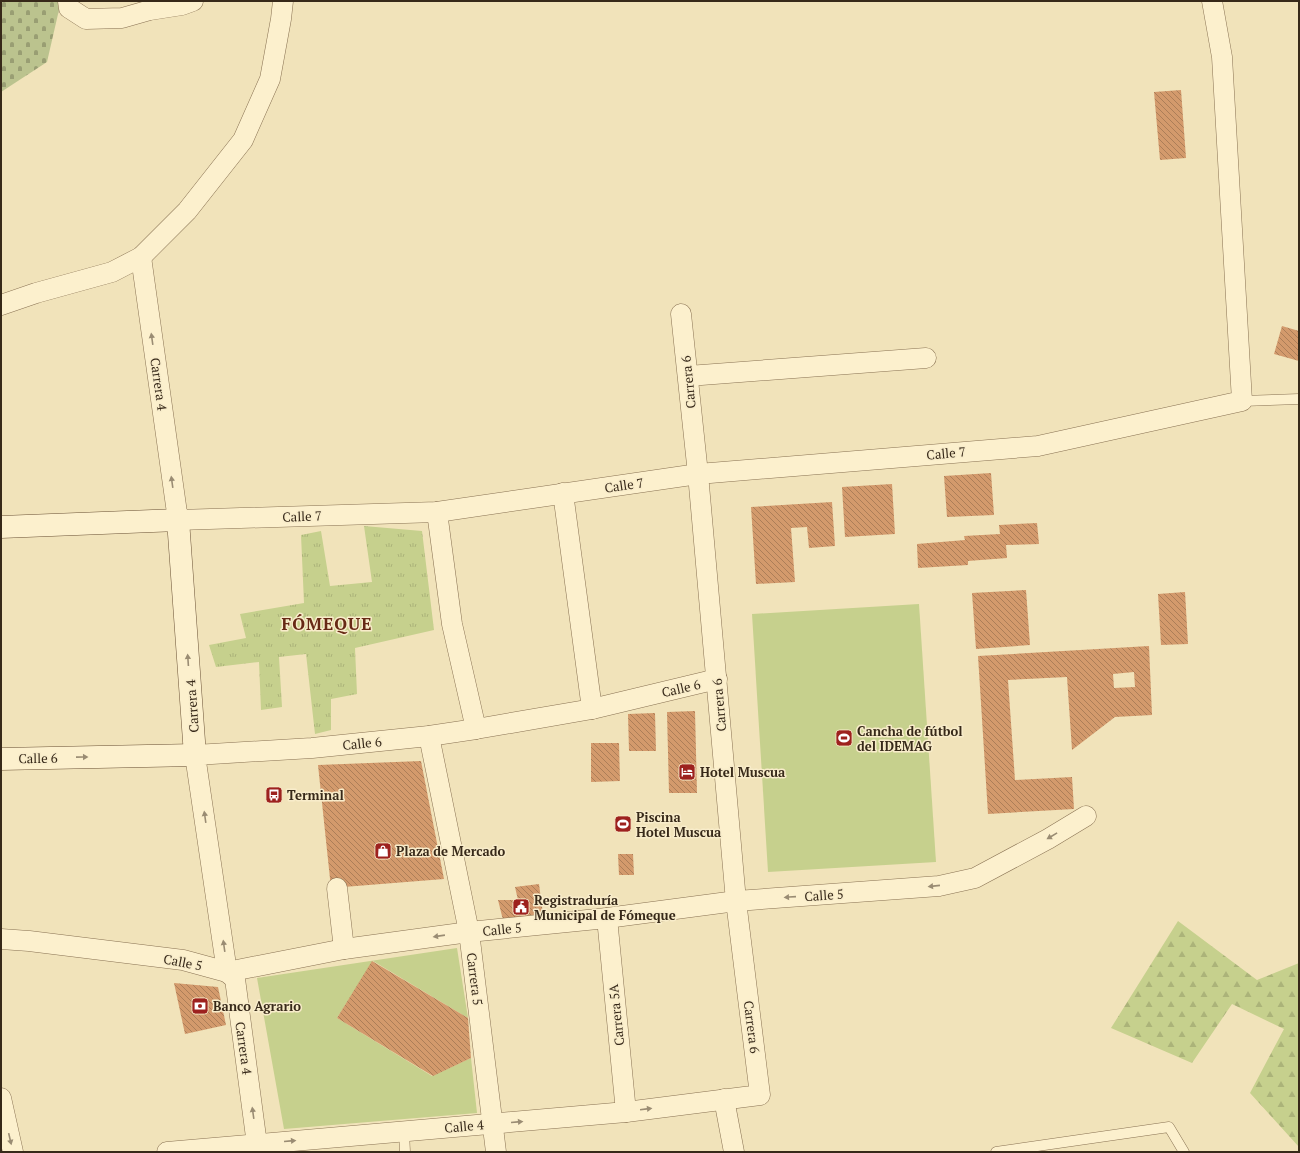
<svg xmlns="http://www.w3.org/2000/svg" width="1300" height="1153" viewBox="0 0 1300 1153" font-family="'PT Serif',serif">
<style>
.grass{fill:url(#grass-tufts)}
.forest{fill:url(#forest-firs)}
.cemetery{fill:url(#cemetery-stones)}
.park{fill:#c6d08d}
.building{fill:url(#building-back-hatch);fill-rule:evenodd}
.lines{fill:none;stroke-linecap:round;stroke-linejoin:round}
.lane-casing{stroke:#897253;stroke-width:11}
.street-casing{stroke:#897253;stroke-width:21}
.secondary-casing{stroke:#6b5236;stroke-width:23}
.lane{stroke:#fcf0cd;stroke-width:10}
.street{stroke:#fcf0cd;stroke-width:20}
.secondary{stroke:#fcf0cd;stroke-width:22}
.oneway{fill:#9a8c73}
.labels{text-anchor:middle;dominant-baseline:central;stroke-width:3;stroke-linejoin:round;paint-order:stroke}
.street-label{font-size:13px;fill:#372919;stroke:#f8ecca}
.poi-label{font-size:13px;font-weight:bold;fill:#372919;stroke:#f8ecca;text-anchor:start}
.district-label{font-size:17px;font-weight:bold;letter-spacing:1px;fill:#672915;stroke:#f8ecca}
</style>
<defs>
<pattern id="grass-tufts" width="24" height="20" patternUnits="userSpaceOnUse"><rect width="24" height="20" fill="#c6d08d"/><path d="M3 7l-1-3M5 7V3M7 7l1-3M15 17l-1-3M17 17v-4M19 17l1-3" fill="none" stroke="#abb379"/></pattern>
<pattern id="forest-firs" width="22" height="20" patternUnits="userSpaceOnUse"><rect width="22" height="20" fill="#c6d08d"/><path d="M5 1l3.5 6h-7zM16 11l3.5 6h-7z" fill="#abb379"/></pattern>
<pattern id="cemetery-stones" width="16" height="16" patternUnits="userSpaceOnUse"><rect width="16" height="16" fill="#bbc38e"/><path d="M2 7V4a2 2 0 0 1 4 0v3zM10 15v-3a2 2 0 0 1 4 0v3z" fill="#999e73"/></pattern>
<pattern id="building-back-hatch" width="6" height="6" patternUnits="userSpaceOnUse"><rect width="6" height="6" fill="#d39a6c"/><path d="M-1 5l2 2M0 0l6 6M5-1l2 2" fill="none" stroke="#ac7e58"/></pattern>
</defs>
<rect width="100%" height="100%" fill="#f1e3ba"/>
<!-- grass -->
<path class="grass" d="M 364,526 L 422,531 L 434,630 L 355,648 L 357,694 L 331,699 L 331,730 L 315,734 L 306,654 L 279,657 L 282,707 L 261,710 L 259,662 L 216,667 L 209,645 L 246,638 L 240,614 L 304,603 L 301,535 L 321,531 L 330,586 L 372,582 Z"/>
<!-- forest -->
<path class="forest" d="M 1178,921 L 1257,980 L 1299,963 L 1299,1147 L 1250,1093 L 1284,1029 L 1232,1004 L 1192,1063 L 1111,1028 Z"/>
<!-- cemetery -->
<path class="cemetery" d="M 1,1 L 61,1 L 47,62 L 1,92 Z"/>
<!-- park -->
<g class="park">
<path d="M 919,604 L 936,862 L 768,872 L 752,614 Z"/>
<path d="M 457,948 L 468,1018 L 373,961 L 337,1018 L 432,1076 L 471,1058 L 477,1113 L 284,1129 L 257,978 Z"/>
</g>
<!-- building -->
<g class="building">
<path d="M 1181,90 L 1186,158 L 1160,160 L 1154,92 Z"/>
<path d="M 1282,326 L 1299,331 L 1299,361 L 1274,354 Z"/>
<path d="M 991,473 L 994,515 L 947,517 L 944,476 Z"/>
<path d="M 892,484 L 895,534 L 845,537 L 842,487 Z"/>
<path d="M 832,502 L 835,546 L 809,548 L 807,527 L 791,528 L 795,582 L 756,584 L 751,507 Z"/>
<path d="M 1037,523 L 1039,544 L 1006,545 L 1007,558 L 968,561 L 968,565 L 918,568 L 917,544 L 965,540 L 964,536 L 1000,534 L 999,525 Z"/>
<path d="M 1026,590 L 1030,645 L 976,649 L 972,593 Z"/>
<path d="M 1185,592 L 1188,644 L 1161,645 L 1158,594 Z"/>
<path d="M 1149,646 L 1152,715 L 1115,717 L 1072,750 L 1067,677 L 1008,680 L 1015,780 L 1072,777 L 1074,809 L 988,814 L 978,656 ZM 1134,672 L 1135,687 L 1114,688 L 1113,674 Z"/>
<path d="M 695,711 L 697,793 L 669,793 L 667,712 Z"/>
<path d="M 655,713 L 656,751 L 629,751 L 628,714 Z"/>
<path d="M 591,743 L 619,743 L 620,781 L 591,782 Z"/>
<path d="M 421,761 L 444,879 L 331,888 L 318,765 Z"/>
<path d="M 618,854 L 633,854 L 634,875 L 619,875 Z"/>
<path d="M 539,884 L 543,914 L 503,920 L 498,900 L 518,900 L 515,887 Z"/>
<path d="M 372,961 L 468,1018 L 471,1058 L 433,1076 L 337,1018 Z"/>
<path d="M 174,983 L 218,987 L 226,1025 L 185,1034 Z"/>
</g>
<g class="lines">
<!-- lane casing -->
<g class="lane-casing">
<g id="lane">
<path d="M 1242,401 L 1299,399"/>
<path d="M 404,1132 L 405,1152"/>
<path d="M 996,1152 L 1169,1127 L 1184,1152"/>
</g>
</g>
<!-- street casing -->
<g class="street-casing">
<g id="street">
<path d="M 68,1 L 69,8 L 86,19 L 122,18 L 150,10 L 182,5 L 193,1"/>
<path d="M 141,257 L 178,520 L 437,512 L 698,474 L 1038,446 L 1242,401 L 1222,57 L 1212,1"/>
<path d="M 1,305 L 36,293 L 112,272 L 141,257 L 187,211 L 243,140 L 270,79 L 281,19 L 283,1"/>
<path d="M 688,376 L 926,358"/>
<path d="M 563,493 L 592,709"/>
<path d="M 437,512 L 452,624 L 476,729"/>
<path d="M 429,736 L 469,932 L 496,1152"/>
<path d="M 337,888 L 344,949"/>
<path d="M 607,918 L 626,1112"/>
<path d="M 1,939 L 29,941 L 183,960 L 227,972 L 344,949 L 469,932 L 607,918 L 736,901 L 939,886 L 975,878 L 1048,839 L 1086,816"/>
<path d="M 1,1098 L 13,1152"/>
<path d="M 724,1099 L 734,1152"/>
<path d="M 167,1152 L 626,1112 L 760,1095 L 736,901 L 698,474 L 681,314"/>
<path d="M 258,1152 L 235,979 L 227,972 L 195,755 L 312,748 L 429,736 L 476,729 L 592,709 L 717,679"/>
</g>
</g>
<!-- secondary casing -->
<g class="secondary-casing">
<path id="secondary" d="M 1,527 L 178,520 L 195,755 L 1,759"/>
</g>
<!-- lane -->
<use href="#lane" class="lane"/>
<!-- street -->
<use href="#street" class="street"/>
<!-- secondary -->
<use href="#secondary" class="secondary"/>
</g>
<!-- one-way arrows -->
<defs><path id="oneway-solid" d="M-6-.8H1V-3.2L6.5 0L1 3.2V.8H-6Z"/></defs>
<g class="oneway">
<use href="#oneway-solid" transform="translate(152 339) rotate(-98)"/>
<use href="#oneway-solid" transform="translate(172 482) rotate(-98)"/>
<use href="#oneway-solid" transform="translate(188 660) rotate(-94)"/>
<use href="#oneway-solid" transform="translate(82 757) rotate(-1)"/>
<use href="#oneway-solid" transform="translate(205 817) rotate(-98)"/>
<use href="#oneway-solid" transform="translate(1052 836) rotate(149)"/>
<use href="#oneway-solid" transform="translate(934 886) rotate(174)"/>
<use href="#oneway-solid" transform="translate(790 897) rotate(176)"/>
<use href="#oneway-solid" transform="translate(439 936) rotate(172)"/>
<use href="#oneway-solid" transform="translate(224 946) rotate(-98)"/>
<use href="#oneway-solid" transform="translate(646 1109) rotate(-7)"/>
<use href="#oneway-solid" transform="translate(253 1113) rotate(-98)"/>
<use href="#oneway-solid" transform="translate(517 1122) rotate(-5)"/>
<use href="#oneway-solid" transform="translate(10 1139) rotate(77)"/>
<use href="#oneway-solid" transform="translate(290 1141) rotate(-5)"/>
</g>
<!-- icons -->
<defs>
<g id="stadium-square" transform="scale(0.9)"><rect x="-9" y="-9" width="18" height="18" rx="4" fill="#9d211e" stroke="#f8ecca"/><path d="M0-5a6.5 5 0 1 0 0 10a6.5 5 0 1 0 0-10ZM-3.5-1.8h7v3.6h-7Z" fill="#fff"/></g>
<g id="hotel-square" transform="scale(0.9)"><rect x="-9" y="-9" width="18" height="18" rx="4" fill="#9d211e" stroke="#f8ecca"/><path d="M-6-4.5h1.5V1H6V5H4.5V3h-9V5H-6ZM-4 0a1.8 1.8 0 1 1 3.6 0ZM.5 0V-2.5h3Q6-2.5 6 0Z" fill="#fff"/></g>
<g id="bus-square" transform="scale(0.9)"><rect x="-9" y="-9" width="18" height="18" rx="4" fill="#9d211e" stroke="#f8ecca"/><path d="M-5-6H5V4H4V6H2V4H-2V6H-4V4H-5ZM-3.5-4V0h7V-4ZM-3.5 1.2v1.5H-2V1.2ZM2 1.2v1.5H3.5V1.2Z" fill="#fff"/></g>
<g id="shop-square" transform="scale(0.9)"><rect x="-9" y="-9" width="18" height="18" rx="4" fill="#9d211e" stroke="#f8ecca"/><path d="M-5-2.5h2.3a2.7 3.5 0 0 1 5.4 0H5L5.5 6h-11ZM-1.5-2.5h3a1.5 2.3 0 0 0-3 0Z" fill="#fff"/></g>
<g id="civic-square" transform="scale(0.9)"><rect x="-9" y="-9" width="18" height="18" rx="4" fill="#9d211e" stroke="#f8ecca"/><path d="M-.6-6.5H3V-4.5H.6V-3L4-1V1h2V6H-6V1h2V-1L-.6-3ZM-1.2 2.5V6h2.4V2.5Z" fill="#fff"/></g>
<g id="bank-square" transform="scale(0.9)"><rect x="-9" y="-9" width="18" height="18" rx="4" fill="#9d211e" stroke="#f8ecca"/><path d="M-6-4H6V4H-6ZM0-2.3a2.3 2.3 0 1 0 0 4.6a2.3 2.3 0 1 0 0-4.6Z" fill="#fff"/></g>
</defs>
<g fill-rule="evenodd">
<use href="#stadium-square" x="844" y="738"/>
<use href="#hotel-square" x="687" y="772"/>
<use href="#bus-square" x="274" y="795"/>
<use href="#stadium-square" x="623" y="824"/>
<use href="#shop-square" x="383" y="851"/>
<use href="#civic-square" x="521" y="907"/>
<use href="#bank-square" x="200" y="1006"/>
</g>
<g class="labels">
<!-- street labels -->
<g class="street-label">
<text transform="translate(688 382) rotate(-96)">Carrera 6</text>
<text transform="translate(159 384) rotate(82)">Carrera 4</text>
<text transform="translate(946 453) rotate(-5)">Calle 7</text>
<text transform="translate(624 485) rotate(-8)">Calle 7</text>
<text transform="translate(302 516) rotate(-2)">Calle 7</text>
<text transform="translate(681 688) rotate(-13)">Calle 6</text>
<text transform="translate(719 705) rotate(-95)">Carrera 6</text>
<text transform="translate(192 706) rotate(-94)">Carrera 4</text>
<text transform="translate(362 743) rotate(-6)">Calle 6</text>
<text transform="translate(38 758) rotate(-1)">Calle 6</text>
<text transform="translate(824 895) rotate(-4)">Calle 5</text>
<text transform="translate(502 929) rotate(-6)">Calle 5</text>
<text transform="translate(183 962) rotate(11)">Calle 5</text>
<text transform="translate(475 979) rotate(83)">Carrera 5</text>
<text transform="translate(616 1015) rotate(-96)">Carrera 5A</text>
<text transform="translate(752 1027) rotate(83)">Carrera 6</text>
<text transform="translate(244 1048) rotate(82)">Carrera 4</text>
<text transform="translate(464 1126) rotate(-5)">Calle 4</text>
</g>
<!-- poi labels -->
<g class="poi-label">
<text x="857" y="731">Cancha de fútbol<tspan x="857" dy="15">del IDEMAG</tspan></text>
<text x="700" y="772">Hotel Muscua</text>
<text x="287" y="795">Terminal</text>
<text x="636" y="817">Piscina<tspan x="636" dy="15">Hotel Muscua</tspan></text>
<text x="396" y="851">Plaza de Mercado</text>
<text x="534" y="900">Registraduría<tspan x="534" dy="15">Municipal de Fómeque</tspan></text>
<text x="213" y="1006">Banco Agrario</text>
</g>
<!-- district labels -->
<g class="district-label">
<text x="327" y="623">FÓMEQUE</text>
</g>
</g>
<!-- border -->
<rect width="1300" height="1153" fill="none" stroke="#372919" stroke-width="4"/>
</svg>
